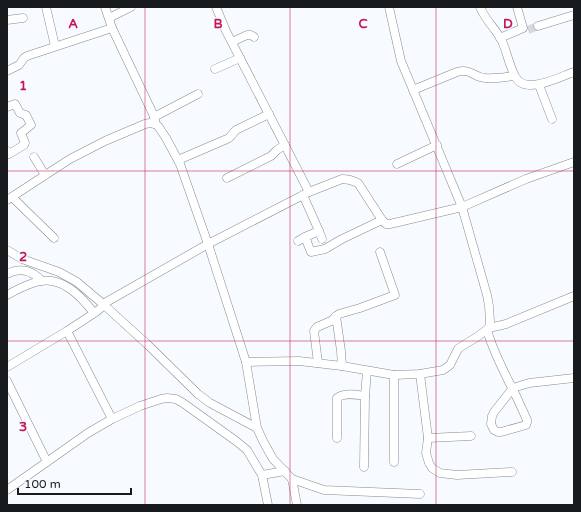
<svg xmlns="http://www.w3.org/2000/svg" width="581" height="512" viewBox="0 0 581 512" font-family="'Varela Round',sans-serif">
<style>
.lines{fill:none;stroke-linecap:round;stroke-linejoin:round}
.minor-tunnel{stroke:#d6d9dc;stroke-width:8;stroke-dasharray:8 4;stroke-linecap:butt}
.minor-casing{stroke:#848b93;stroke-width:9}
.minor{stroke:#fff;stroke-width:8}
.grid{fill:none;stroke:#c2185b;stroke-width:1;stroke-opacity:0.55}
.grid-label{font-size:13px;text-anchor:middle;font-weight:bold;fill:#c2185b;stroke:#f7fafe;stroke-width:3;stroke-linejoin:round;paint-order:stroke}
</style>
<rect width="100%" height="100%" fill="#f7fafe"/>
<g class="lines">
<!-- minor-tunnel -->
<path class="minor-tunnel" d="M 528,30 L 538,26"/>
<!-- minor casing -->
<g class="minor-casing">
<g id="minor">
<path d="M 46,7 L 55,46"/>
<path d="M 105,7 L 112,28 L 153,114 L 155,120 L 155,124"/>
<path d="M 216,7 L 226,31 L 309,192"/>
<path d="M 480,7 C 485,20 496,29 502,41 C 507,52 509,65 515,76 C 524,96 559,77 574,72"/>
<path d="M 109,18 L 131,7"/>
<path d="M 7,20 L 23,18"/>
<path d="M 538,26 L 574,15"/>
<path d="M 500,38 L 523,28 L 517,7"/>
<path d="M 232,42 L 247,35 L 251,35 L 254,37"/>
<path d="M 215,69 L 240,58"/>
<path d="M 7,71 L 19,65 L 24,58 L 27,56 L 112,28"/>
<path d="M 539,85 L 552,119"/>
<path d="M 413,90 L 457,72 C 471,68 473,77 485,78 C 494,79 505,77 514,76"/>
<path d="M 7,107 L 15,104 L 20,113 L 26,115 L 31,125 L 21,133 L 25,143 L 24,145 L 9,154 L 7,151"/>
<path d="M 154,117 L 198,94"/>
<path d="M 34,157 L 45,175"/>
<path d="M 178,160 L 227,139 L 229,138 L 236,130 L 269,114"/>
<path d="M 397,164 L 437,145"/>
<path d="M 227,178 L 271,156 L 277,150 L 285,145"/>
<path d="M 303,195 L 319,231 L 305,237 L 311,252 L 325,249 L 342,239 L 382,220"/>
<path d="M 12,197 L 54,238"/>
<path d="M 7,200 L 70,159 L 105,141 L 145,124 L 150,123 L 155,124 L 158,126 L 166,138 L 180,164 L 208,244 L 246,362 L 257,428 L 263,441 L 273,459 L 292,479 L 293,484 L 297,505"/>
<path d="M 319,231 L 322,239"/>
<path d="M 298,241 L 305,237"/>
<path d="M 7,250 L 22,259 L 59,272 L 77,282 L 103,304 L 148,345 L 198,394 L 210,403 L 257,428"/>
<path d="M 7,274 C 21,267 31,270 42,281"/>
<path d="M 7,295 C 16,290 26,285 36,282 C 61,275 80,295 94,313"/>
<path d="M 336,316 L 341,351 L 342,366"/>
<path d="M 489,328 L 506,324 L 574,296"/>
<path d="M 487,330 C 494,355 507,377 518,400 C 521,407 524,413 527,420 L 527,422 L 526,425 L 501,432 L 498,432 L 494,430 L 491,424 L 492,416 L 494,412 L 513,388 L 529,383 L 574,378"/>
<path d="M 67,331 L 112,419"/>
<path d="M 246,362 L 299,361 L 342,366 L 394,375 L 420,374 L 443,370 L 450,365 L 458,349 L 462,346 L 477,337 L 489,328 L 490,322 L 489,306 L 487,295 L 462,207 L 401,61 L 389,7"/>
<path d="M 318,363 L 314,331 L 317,327 L 331,321 L 339,314 L 360,308 L 395,295 L 380,252"/>
<path d="M 7,367 L 67,331 L 96,312 L 102,307 L 103,304 L 208,244 L 309,192 L 342,179 C 348,179 352,180 358,183 L 382,220 L 386,224 L 390,224 L 462,207 L 526,179 L 574,162"/>
<path d="M 420,374 L 428,438 L 426,453 L 429,463 L 432,468 L 440,473 L 457,475 L 512,472"/>
<path d="M 7,381 L 47,462"/>
<path d="M 337,438 L 337,398 C 344,392 356,395 365,396"/>
<path d="M 428,438 L 471,436"/>
<path d="M 394,462 L 394,375"/>
<path d="M 364,467 L 365,396 L 367,371"/>
<path d="M 262,475 L 285,471"/>
<path d="M 292,479 L 324,490 L 420,494"/>
<path d="M 7,490 L 88,433 L 112,419 L 140,406 L 161,399 L 167,398 L 176,399 L 183,403 L 236,441 L 247,450 L 262,475 L 268,505"/>
</g>
</g>
<!-- minor -->
<use href="#minor" class="minor"/>
</g>
<!-- grid -->
<path class="grid" d="M 145,7 L 145,505M 290,7 L 290,505M 436,7 L 436,505M 7,171 L 574,171M 7,341 L 574,341"/>
<g class="grid-label">
<text x="73" y="28">A</text>
<text x="218" y="28">B</text>
<text x="363" y="28">C</text>
<text x="508" y="28">D</text>
<text x="23" y="90">1</text>
<text x="23" y="261">2</text>
<text x="23" y="431">3</text>
</g>
<!-- border -->
<rect width="581" height="512" fill="none" stroke="#181b1e" stroke-width="16"/>
<!-- scale -->
<path d="M18 488v6h113v-6" fill="none" stroke="#181b1e" stroke-width="2"/>
<text x="24" y="488" font-size="12" fill="#181b1e" stroke="#f7fafe" stroke-width="3" paint-order="stroke">100 m</text>
</svg>
